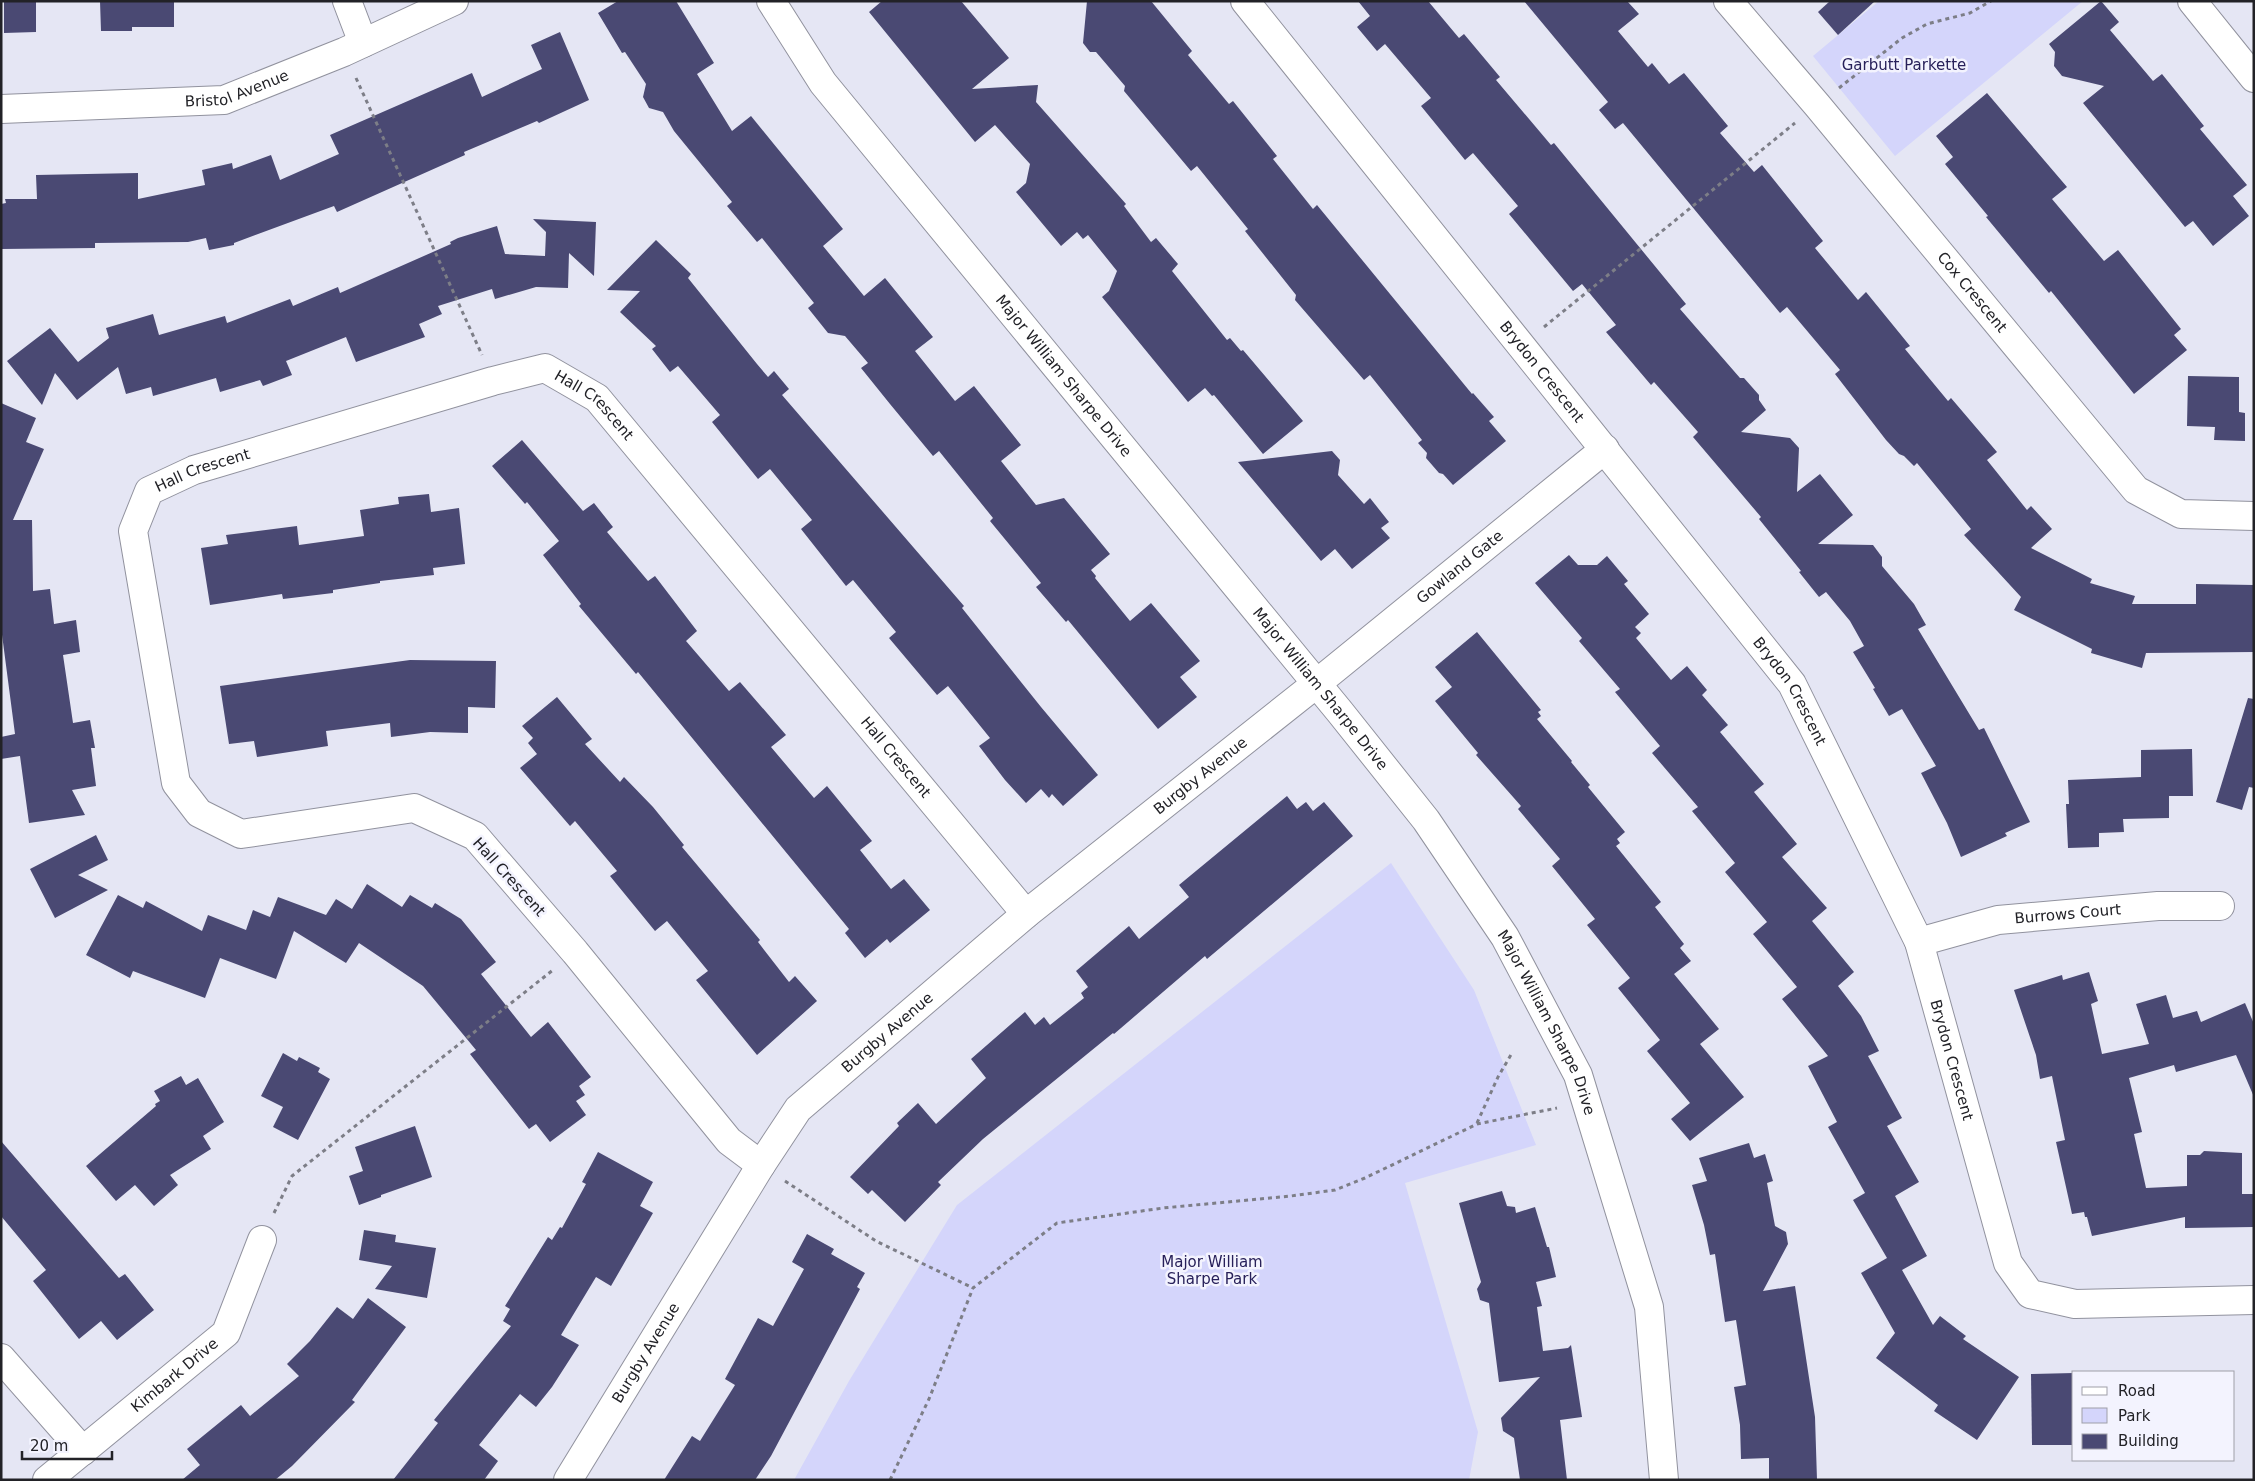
<svg xmlns="http://www.w3.org/2000/svg" width="2255" height="1481" viewBox="0 0 2255 1481" font-family="'DejaVu Sans',sans-serif">
<style>
.green{fill:#d4d5fb}
.building{fill:#4a4973}
.lines{fill:none;stroke-linecap:round;stroke-linejoin:round}
.minor-casing{stroke:#91929e;stroke-width:30}
.tertiary-casing{stroke:#91929e;stroke-width:30}
.path{stroke:#7d7e87;stroke-width:3;stroke-dasharray:4 4;stroke-linecap:butt}
.minor{stroke:#fff;stroke-width:28}
.tertiary{stroke:#fff;stroke-width:28}
.labels{text-anchor:middle;dominant-baseline:central;stroke-width:5;stroke-linejoin:round;paint-order:stroke}
.park-label{font-size:15px;fill:#28215a;stroke:#f3f3fe}
.street-label{font-size:15px;fill:#222227;stroke:#f3f3fe}
</style>
<rect width="100%" height="100%" fill="#e5e6f4"/>
<!-- green -->
<g class="green">
<path d="M 1879,1 L 2083,1 L 1895,156 L 1813,56 Z"/>
<path d="M 1391,863 L 1474,990 L 1536,1145 L 1405,1183 L 1478,1432 L 1469,1480 L 794,1480 L 849,1381 L 957,1205 Z"/>
</g>
<!-- building -->
<g class="building">
<path d="M 36,1 L 36,32 L 4,33 L 4,2 Z"/>
<path d="M 100,1 L 174,1 L 174,27 L 132,27 L 132,31 L 101,31 Z"/>
<path d="M 618,1 L 676,1 L 714,63 L 697,74 L 732,131 L 751,116 L 843,229 L 823,246 L 864,296 L 885,278 L 933,337 L 915,351 L 955,401 L 974,386 L 1021,445 L 1001,461 L 1036,505 L 1064,498 L 1110,554 L 1091,570 L 1096,576 L 1095,578 L 1130,621 L 1151,603 L 1200,661 L 1180,677 L 1197,697 L 1158,729 L 1068,620 L 1066,622 L 1036,587 L 1041,583 L 990,521 L 993,518 L 939,451 L 933,456 L 890,404 L 861,368 L 868,363 L 845,336 L 828,333 L 808,308 L 814,303 L 762,238 L 757,242 L 727,206 L 732,202 L 674,131 L 663,112 L 649,108 L 643,97 L 646,84 L 625,52 L 622,53 L 598,13 Z"/>
<path d="M 882,1 L 961,1 L 1009,58 L 972,89 L 1038,85 L 1036,102 L 1126,204 L 1124,206 L 1151,242 L 1156,238 L 1178,264 L 1172,271 L 1227,340 L 1230,338 L 1241,351 L 1243,350 L 1303,421 L 1263,454 L 1214,395 L 1212,396 L 1205,388 L 1188,402 L 1102,297 L 1109,291 L 1117,271 L 1088,235 L 1083,239 L 1077,232 L 1061,246 L 1016,192 L 1026,183 L 1030,164 L 995,125 L 975,142 L 869,12 Z"/>
<path d="M 1087,1 L 1151,1 L 1192,51 L 1188,55 L 1229,104 L 1233,101 L 1277,156 L 1273,159 L 1313,209 L 1317,205 L 1472,394 L 1473,393 L 1494,417 L 1489,421 L 1506,441 L 1453,485 L 1443,474 L 1439,473 L 1426,458 L 1427,453 L 1418,443 L 1422,440 L 1370,375 L 1364,380 L 1295,300 L 1296,295 L 1245,231 L 1248,229 L 1197,166 L 1191,171 L 1124,91 L 1125,86 L 1096,52 L 1090,52 L 1083,43 Z"/>
<path d="M 1358,1 L 1428,1 L 1459,38 L 1464,34 L 1500,77 L 1496,80 L 1551,145 L 1554,143 L 1686,304 L 1680,309 L 1740,378 L 1744,378 L 1759,395 L 1759,400 L 1766,410 L 1741,432 L 1790,438 L 1799,448 L 1797,492 L 1820,474 L 1853,515 L 1818,544 L 1873,545 L 1882,557 L 1882,566 L 1914,604 L 1926,625 L 1918,629 L 1979,730 L 1984,728 L 2030,822 L 2005,833 L 2007,836 L 1961,857 L 1947,823 L 1921,773 L 1936,766 L 1902,709 L 1889,716 L 1873,689 L 1875,688 L 1853,652 L 1864,646 L 1850,621 L 1826,592 L 1819,597 L 1799,572 L 1801,571 L 1759,519 L 1761,517 L 1693,437 L 1698,432 L 1654,382 L 1651,385 L 1606,332 L 1616,325 L 1582,284 L 1573,291 L 1509,214 L 1518,206 L 1473,153 L 1465,160 L 1421,106 L 1431,98 L 1385,44 L 1377,51 L 1357,27 L 1370,16 Z"/>
<path d="M 1524,1 L 1627,1 L 1639,14 L 1618,31 L 1648,67 L 1652,63 L 1669,84 L 1684,73 L 1728,126 L 1720,133 L 1754,172 L 1762,165 L 1823,241 L 1815,248 L 1858,300 L 1866,292 L 1910,346 L 1905,349 L 1948,401 L 1951,398 L 1997,452 L 1987,460 L 2027,510 L 2031,506 L 2052,529 L 2031,548 L 2092,579 L 2090,583 L 2135,596 L 2132,604 L 2196,604 L 2196,584 L 2254,585 L 2254,652 L 2146,653 L 2142,668 L 2091,653 L 2092,649 L 2014,610 L 2021,597 L 1964,535 L 1971,529 L 1917,463 L 1914,466 L 1904,456 L 1899,454 L 1886,440 L 1835,374 L 1840,370 L 1787,307 L 1780,313 L 1623,123 L 1615,129 L 1599,110 L 1608,102 Z"/>
<path d="M 1830,1 L 1875,1 L 1838,35 L 1818,12 Z"/>
<path d="M 2101,1 L 2119,22 L 2110,30 L 2153,81 L 2162,74 L 2204,126 L 2200,129 L 2247,185 L 2233,196 L 2249,216 L 2213,246 L 2193,221 L 2185,227 L 2083,103 L 2104,86 L 2062,76 L 2054,66 L 2055,52 L 2049,44 Z"/>
<path d="M 560,32 L 589,100 L 539,123 L 537,121 L 464,152 L 465,155 L 337,212 L 334,206 L 234,243 L 234,245 L 209,250 L 206,238 L 188,242 L 95,243 L 95,248 L 1,249 L 1,204 L 6,203 L 5,199 L 37,199 L 36,175 L 138,173 L 138,199 L 205,185 L 202,170 L 232,163 L 233,169 L 271,155 L 280,180 L 339,154 L 330,135 L 472,73 L 482,97 L 542,69 L 531,45 Z"/>
<path d="M 1987,93 L 2067,187 L 2052,199 L 2104,261 L 2118,250 L 2181,329 L 2174,335 L 2187,350 L 2134,394 L 2051,291 L 2049,293 L 1986,217 L 1988,216 L 1945,164 L 1953,157 L 1936,136 Z"/>
<path d="M 533,219 L 596,222 L 594,276 L 569,253 L 568,288 L 536,287 L 495,299 L 492,289 L 438,306 L 442,314 L 419,324 L 425,337 L 356,362 L 346,337 L 286,361 L 292,375 L 263,386 L 260,380 L 220,392 L 216,378 L 153,396 L 151,387 L 126,394 L 118,367 L 77,400 L 55,373 L 42,405 L 7,361 L 50,328 L 78,362 L 109,338 L 106,328 L 153,314 L 159,335 L 225,316 L 227,323 L 290,299 L 293,306 L 338,287 L 340,293 L 451,244 L 450,242 L 458,238 L 497,226 L 505,254 L 545,256 L 546,232 Z"/>
<path d="M 656,240 L 691,274 L 688,278 L 757,364 L 768,377 L 774,371 L 789,389 L 782,395 L 964,606 L 962,608 L 1041,707 L 1098,775 L 1063,806 L 1052,794 L 1049,798 L 1041,789 L 1026,803 L 1005,780 L 979,746 L 990,738 L 948,686 L 937,695 L 889,638 L 896,632 L 853,580 L 846,586 L 801,529 L 812,520 L 770,469 L 758,479 L 712,422 L 720,415 L 678,366 L 670,372 L 652,349 L 656,346 L 620,312 L 640,291 L 607,290 Z"/>
<path d="M 2188,376 L 2239,377 L 2239,412 L 2245,413 L 2245,441 L 2214,440 L 2215,427 L 2187,426 Z"/>
<path d="M 1,403 L 36,418 L 26,442 L 44,449 L 13,520 L 32,520 L 33,591 L 50,589 L 54,624 L 76,620 L 80,652 L 63,655 L 73,723 L 90,720 L 95,748 L 91,748 L 96,786 L 72,790 L 85,815 L 29,823 L 20,756 L 1,759 L 1,737 L 15,734 L 1,627 Z"/>
<path d="M 522,440 L 583,511 L 594,503 L 613,527 L 607,532 L 648,581 L 655,576 L 697,631 L 686,641 L 729,691 L 740,682 L 786,735 L 771,747 L 814,798 L 827,786 L 872,841 L 860,850 L 891,889 L 904,879 L 930,910 L 890,943 L 887,939 L 865,958 L 845,933 L 849,929 L 638,672 L 636,674 L 579,606 L 581,604 L 543,555 L 559,541 L 527,502 L 525,504 L 492,466 Z"/>
<path d="M 1332,451 L 1340,460 L 1338,475 L 1364,504 L 1370,498 L 1389,522 L 1381,528 L 1390,538 L 1352,569 L 1335,549 L 1321,561 L 1238,462 Z"/>
<path d="M 429,494 L 431,512 L 459,508 L 465,564 L 433,568 L 434,575 L 380,581 L 380,583 L 333,590 L 333,593 L 283,599 L 282,594 L 210,605 L 201,548 L 228,544 L 226,535 L 297,526 L 299,545 L 364,536 L 360,510 L 399,504 L 398,497 Z"/>
<path d="M 1569,555 L 1578,565 L 1597,565 L 1607,556 L 1628,581 L 1624,584 L 1649,614 L 1635,627 L 1641,633 L 1636,638 L 1671,680 L 1687,666 L 1707,690 L 1702,695 L 1728,725 L 1720,732 L 1764,784 L 1754,792 L 1797,844 L 1782,857 L 1827,908 L 1812,921 L 1854,972 L 1838,986 L 1861,1016 L 1879,1051 L 1868,1056 L 1902,1118 L 1887,1126 L 1919,1182 L 1895,1196 L 1927,1256 L 1902,1270 L 1933,1325 L 1940,1316 L 1966,1336 L 1963,1339 L 2019,1377 L 1977,1440 L 1934,1411 L 1938,1405 L 1876,1358 L 1895,1333 L 1861,1273 L 1887,1258 L 1853,1200 L 1865,1193 L 1828,1127 L 1837,1122 L 1808,1066 L 1828,1056 L 1782,999 L 1797,987 L 1753,934 L 1767,922 L 1725,872 L 1735,863 L 1692,811 L 1698,807 L 1652,753 L 1660,746 L 1615,692 L 1620,689 L 1579,641 L 1582,638 L 1535,583 Z"/>
<path d="M 1477,632 L 1541,710 L 1538,712 L 1541,716 L 1537,719 L 1572,761 L 1571,762 L 1590,785 L 1588,787 L 1625,832 L 1617,839 L 1620,843 L 1616,846 L 1661,902 L 1655,907 L 1684,944 L 1680,948 L 1691,961 L 1674,974 L 1719,1029 L 1700,1044 L 1744,1097 L 1690,1141 L 1671,1119 L 1690,1103 L 1647,1051 L 1660,1040 L 1618,988 L 1630,978 L 1587,925 L 1595,919 L 1552,866 L 1560,859 L 1518,809 L 1521,806 L 1476,755 L 1478,753 L 1435,701 L 1452,687 L 1435,667 Z"/>
<path d="M 410,660 L 496,661 L 495,708 L 468,707 L 468,733 L 430,732 L 391,737 L 390,723 L 326,731 L 328,746 L 257,757 L 254,741 L 229,744 L 220,686 Z"/>
<path d="M 557,697 L 592,739 L 585,744 L 620,782 L 624,777 L 653,807 L 684,845 L 682,847 L 760,940 L 758,942 L 789,982 L 795,976 L 817,1001 L 757,1055 L 696,980 L 708,971 L 667,921 L 655,931 L 610,876 L 617,871 L 575,821 L 570,826 L 520,768 L 537,754 L 528,743 L 533,738 L 522,726 Z"/>
<path d="M 2248,698 L 2254,699 L 2254,788 L 2249,787 L 2242,810 L 2216,802 Z"/>
<path d="M 2192,749 L 2193,796 L 2169,796 L 2169,818 L 2123,819 L 2124,832 L 2099,833 L 2099,847 L 2068,848 L 2066,804 L 2069,804 L 2068,780 L 2141,777 L 2141,750 Z"/>
<path d="M 1287,796 L 1297,809 L 1306,802 L 1313,811 L 1324,802 L 1353,836 L 1207,959 L 1205,956 L 1114,1034 L 1113,1033 L 983,1139 L 938,1182 L 941,1185 L 905,1222 L 872,1190 L 868,1194 L 850,1177 L 899,1126 L 897,1123 L 918,1103 L 936,1124 L 986,1078 L 971,1059 L 1025,1012 L 1035,1025 L 1044,1017 L 1050,1025 L 1084,998 L 1081,993 L 1088,987 L 1076,971 L 1129,926 L 1139,939 L 1189,897 L 1179,885 Z"/>
<path d="M 96,835 L 108,860 L 78,875 L 108,890 L 55,918 L 30,869 Z"/>
<path d="M 367,884 L 402,907 L 410,895 L 432,908 L 435,903 L 461,919 L 496,962 L 481,974 L 531,1037 L 548,1022 L 591,1077 L 579,1086 L 585,1095 L 576,1101 L 586,1115 L 550,1142 L 536,1124 L 529,1129 L 470,1054 L 476,1050 L 423,986 L 359,943 L 346,963 L 294,931 L 276,979 L 220,958 L 205,998 L 133,971 L 130,978 L 86,955 L 118,895 L 143,908 L 146,901 L 202,931 L 208,915 L 246,930 L 253,910 L 270,917 L 278,897 L 326,915 L 336,899 L 352,909 Z"/>
<path d="M 2089,972 L 2098,1001 L 2091,1004 L 2102,1054 L 2149,1044 L 2136,1004 L 2166,995 L 2173,1018 L 2197,1011 L 2201,1022 L 2245,1003 L 2254,1024 L 2254,1097 L 2236,1055 L 2176,1072 L 2174,1065 L 2129,1078 L 2142,1132 L 2134,1134 L 2146,1188 L 2187,1186 L 2187,1155 L 2200,1155 L 2204,1151 L 2242,1153 L 2242,1194 L 2254,1194 L 2254,1227 L 2185,1228 L 2185,1217 L 2092,1236 L 2087,1217 L 2085,1217 L 2084,1212 L 2072,1214 L 2056,1142 L 2065,1140 L 2052,1076 L 2040,1079 L 2036,1055 L 2014,990 L 2062,975 L 2063,980 Z"/>
<path d="M 283,1053 L 297,1061 L 299,1057 L 320,1068 L 318,1072 L 330,1079 L 298,1140 L 273,1127 L 283,1107 L 261,1096 Z"/>
<path d="M 181,1076 L 186,1085 L 198,1078 L 224,1122 L 203,1136 L 211,1149 L 170,1175 L 178,1185 L 154,1206 L 135,1185 L 116,1201 L 86,1166 L 156,1106 L 155,1104 L 160,1101 L 154,1091 Z"/>
<path d="M 415,1126 L 432,1177 L 381,1195 L 381,1197 L 359,1205 L 349,1176 L 363,1171 L 355,1147 Z"/>
<path d="M 1,1141 L 119,1278 L 125,1274 L 154,1310 L 117,1340 L 101,1321 L 79,1339 L 33,1281 L 46,1270 L 1,1216 Z"/>
<path d="M 1749,1143 L 1754,1158 L 1765,1154 L 1773,1181 L 1767,1183 L 1775,1226 L 1786,1232 L 1788,1244 L 1763,1291 L 1795,1286 L 1815,1417 L 1817,1480 L 1769,1480 L 1769,1458 L 1741,1459 L 1740,1425 L 1734,1387 L 1746,1385 L 1736,1320 L 1725,1322 L 1715,1254 L 1710,1255 L 1704,1225 L 1692,1185 L 1707,1181 L 1699,1158 Z"/>
<path d="M 598,1152 L 653,1182 L 640,1206 L 653,1213 L 611,1286 L 596,1277 L 561,1335 L 579,1345 L 552,1387 L 536,1407 L 520,1394 L 479,1445 L 498,1461 L 484,1480 L 393,1480 L 438,1423 L 434,1420 L 511,1326 L 503,1321 L 510,1309 L 505,1306 L 548,1237 L 552,1240 L 560,1227 L 562,1228 L 586,1184 L 582,1182 Z"/>
<path d="M 1502,1191 L 1507,1206 L 1515,1207 L 1516,1213 L 1535,1207 L 1547,1247 L 1549,1247 L 1556,1277 L 1536,1282 L 1542,1306 L 1537,1307 L 1543,1351 L 1568,1348 L 1571,1345 L 1582,1417 L 1560,1420 L 1567,1480 L 1520,1480 L 1514,1438 L 1503,1431 L 1501,1418 L 1540,1377 L 1499,1382 L 1489,1303 L 1480,1300 L 1477,1289 L 1481,1282 L 1459,1203 Z"/>
<path d="M 364,1230 L 396,1235 L 395,1242 L 436,1248 L 427,1298 L 375,1289 L 392,1266 L 359,1260 Z"/>
<path d="M 807,1234 L 834,1249 L 831,1254 L 865,1273 L 857,1287 L 860,1289 L 771,1456 L 755,1480 L 664,1480 L 692,1436 L 700,1441 L 735,1385 L 725,1379 L 758,1318 L 773,1326 L 804,1269 L 792,1262 Z"/>
<path d="M 368,1298 L 406,1327 L 352,1400 L 355,1402 L 292,1466 L 275,1480 L 182,1480 L 200,1465 L 187,1449 L 241,1405 L 250,1416 L 299,1376 L 287,1364 L 310,1341 L 337,1307 L 353,1319 Z"/>
<path d="M 2074,1373 L 2074,1445 L 2032,1445 L 2031,1374 Z"/>
</g>
<g class="lines">
<!-- minor casing -->
<g class="minor-casing">
<g id="minor">
<path d="M 347,1 L 363,43"/>
<path id="s1" d="M 1245,1 L 1792,684 L 1919,942 L 2008,1263 L 2030,1294 L 2075,1304 L 2254,1300"/>
<path id="s2" d="M 1728,1 L 1817,105 L 2136,490 L 2181,514 L 2254,516"/>
<path d="M 2192,1 L 2254,78"/>
<path id="s3" d="M 1,109 L 224,100 L 344,52 L 454,1"/>
<path id="s4" d="M 1919,942 L 1998,920 L 2158,906 L 2220,906"/>
<path id="s5" d="M 761,1165 L 729,1141 L 575,952 L 475,836 L 414,808 L 241,834 L 199,813 L 176,783 L 133,531 L 149,491 L 194,470 L 493,381 L 545,368 L 597,398 L 1026,914"/>
<path d="M 1,1358 L 83,1451"/>
<path id="s6" d="M 47,1480 L 226,1333 L 262,1240"/>
<path id="s7" d="M 568,1480 L 761,1165 L 798,1109 L 1026,914 L 1316,684 L 1605,449"/>
</g>
</g>
<!-- tertiary casing -->
<g class="tertiary-casing">
<g id="tertiary">
<path id="s8" d="M 771,1 L 823,83 L 1340,712 L 1426,820 L 1505,937 L 1578,1075 L 1649,1307 L 1664,1480"/>
</g>
</g>
<!-- path -->
<g class="path">
<path d="M 356,78 L 482,355"/>
<path d="M 1839,88 L 1902,38 L 1927,24 L 1970,13 L 1991,1"/>
<path d="M 1544,327 L 1795,123"/>
<path d="M 1477,1123 L 1498,1077 L 1512,1053"/>
<path d="M 785,1181 L 876,1241 L 973,1288"/>
<path d="M 274,1213 L 292,1176 L 553,970"/>
<path d="M 890,1480 L 929,1399 L 973,1288 L 1057,1223 L 1163,1208 L 1291,1196 L 1335,1190 L 1365,1178 L 1477,1124 L 1557,1108"/>
</g>
<!-- minor -->
<use href="#minor" class="minor"/>
<!-- tertiary -->
<use href="#tertiary" class="tertiary"/>
</g>
<g class="labels">
<!-- park labels -->
<g class="park-label">
<text x="1904" y="65">Garbutt Parkette</text>
<text x="1212" y="1262">Major William<tspan x="1212" dy="17">Sharpe Park</tspan></text>
</g>
<!-- street labels -->
<g class="street-label">
<text stroke="none"><textPath href="#s3" startOffset="238">Bristol Avenue</textPath></text>
<text stroke="none"><textPath href="#s2" startOffset="380">Cox Crescent</textPath></text>
<text stroke="none"><textPath href="#s1" startOffset="475">Brydon Crescent</textPath></text>
<text stroke="none"><textPath href="#s8" startOffset="476">Major William Sharpe Drive</textPath></text>
<text stroke="none"><textPath href="#s5" startOffset="1540">Hall Crescent</textPath></text>
<text stroke="none"><textPath href="#s5" startOffset="1120">Hall Crescent</textPath></text>
<text stroke="none"><textPath href="#s7" startOffset="1292">Gowland Gate</textPath></text>
<text stroke="none"><textPath href="#s8" startOffset="881">Major William Sharpe Drive</textPath></text>
<text stroke="none"><textPath href="#s1" startOffset="880">Brydon Crescent</textPath></text>
<text stroke="none"><textPath href="#s5" startOffset="2005">Hall Crescent</textPath></text>
<text stroke="none"><textPath href="#s7" startOffset="959">Burgby Avenue</textPath></text>
<text transform="translate(509 877) rotate(48)">Hall Crescent</text>
<text stroke="none"><textPath href="#s4" startOffset="152">Burrows Court</textPath></text>
<text stroke="none"><textPath href="#s8" startOffset="1286">Major William Sharpe Drive</textPath></text>
<text stroke="none"><textPath href="#s7" startOffset="554">Burgby Avenue</textPath></text>
<text stroke="none"><textPath href="#s1" startOffset="1285">Brydon Crescent</textPath></text>
<text stroke="none"><textPath href="#s7" startOffset="149">Burgby Avenue</textPath></text>
<text stroke="none"><textPath href="#s6" startOffset="165">Kimbark Drive</textPath></text>
</g>
</g>
<!-- border -->
<rect width="2255" height="1481" fill="none" stroke="#222227" stroke-width="5"/>
<!-- legend -->
<rect x="2072" y="1371" width="162" height="90" fill="#f3f3fe" stroke="#9f9fa8"/>
<rect x="2082" y="1387" width="25" height="8" fill="#ffffff" stroke="#9f9fa8"/>
<text x="2118" y="1396" font-size="15" fill="#222227">Road</text>
<rect x="2082" y="1408" width="25" height="15" fill="#d4d5fb" stroke="#9f9fa8"/>
<text x="2118" y="1421" font-size="15" fill="#222227">Park</text>
<rect x="2082" y="1434" width="25" height="15" fill="#4a4973" stroke="#9f9fa8"/>
<text x="2118" y="1446" font-size="15" fill="#222227">Building</text>
<!-- scale -->
<path d="M22 1451v8h90v-8" fill="none" stroke="#222227" stroke-width="2.5"/>
<text x="30" y="1451" font-size="15" fill="#222227" stroke="#f3f3fe" stroke-width="4" paint-order="stroke">20 m</text>
</svg>
